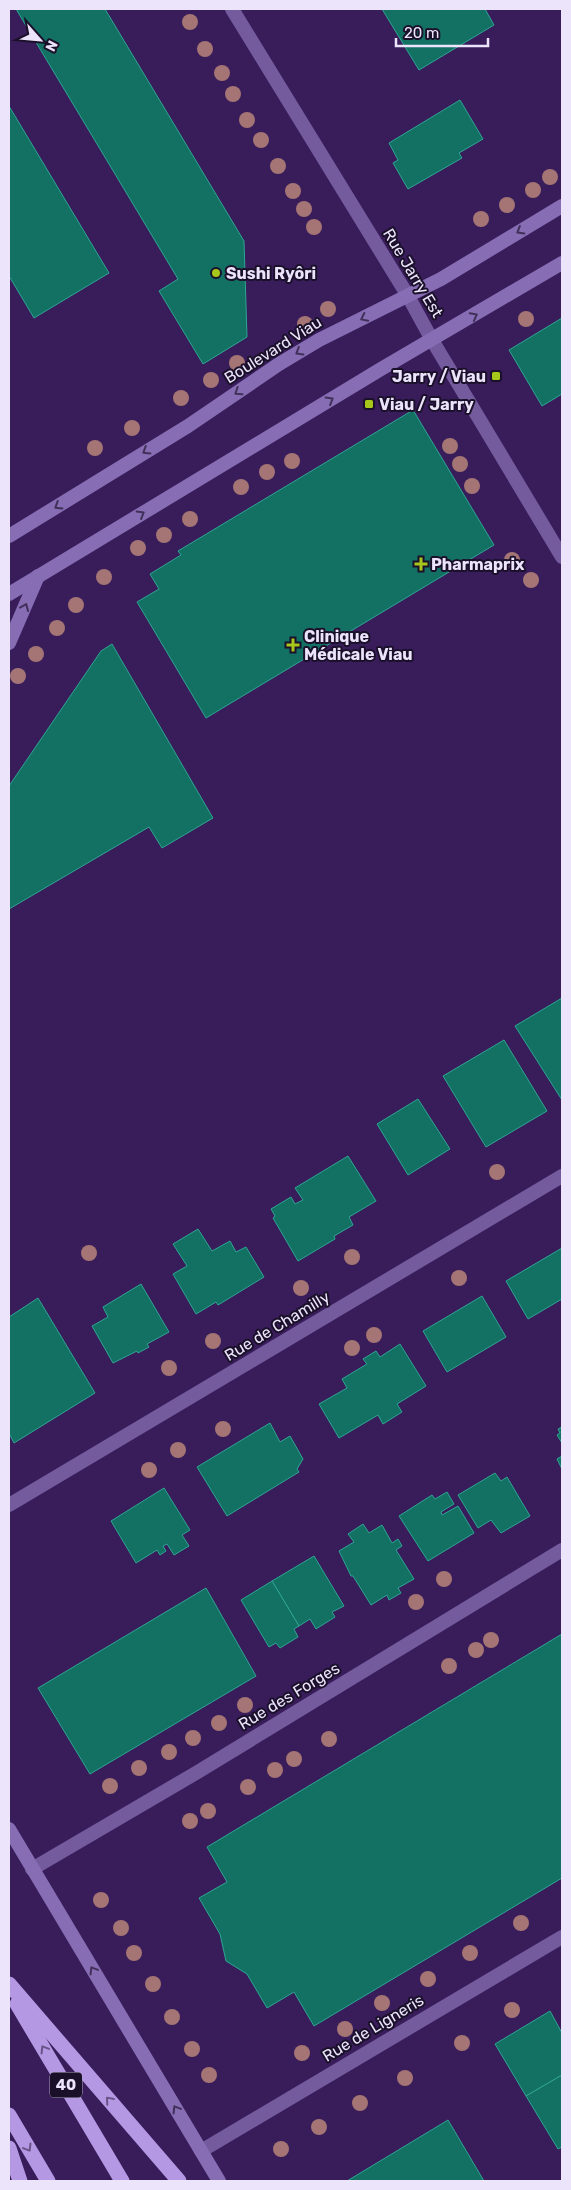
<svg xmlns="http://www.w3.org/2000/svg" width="571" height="2190" viewBox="0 0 571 2190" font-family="Rubik,sans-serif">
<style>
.building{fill:#137164;stroke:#2fa593}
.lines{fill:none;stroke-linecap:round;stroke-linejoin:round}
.minor{stroke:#745b9e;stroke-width:14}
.tertiary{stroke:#745b9e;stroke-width:14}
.secondary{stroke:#876db3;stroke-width:14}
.motorway{stroke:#b498e4;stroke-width:15}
.tree{fill:#a47574}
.oneway{stroke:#41315a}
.oneway2{stroke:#685487}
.poi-dot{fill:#a8c71b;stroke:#1b102a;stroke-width:2}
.labels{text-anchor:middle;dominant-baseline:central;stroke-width:4;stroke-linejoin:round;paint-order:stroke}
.shield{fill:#1b102a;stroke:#ada4bc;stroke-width:1}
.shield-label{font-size:15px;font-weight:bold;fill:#ebe4fb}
.poi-label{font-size:16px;font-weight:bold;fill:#ebe4fb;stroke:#1b102a;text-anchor:start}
.street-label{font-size:16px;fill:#ebe4fb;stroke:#1b102a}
</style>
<rect width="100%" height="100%" fill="#381d5a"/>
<!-- building -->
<g class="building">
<path d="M 16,9 L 105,9 L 244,241 L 247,337 L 203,364 L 159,291 L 178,279 Z"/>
<path d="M 382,9 L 485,9 L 494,25 L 419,70 Z"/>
<path d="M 460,100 L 483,139 L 459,153 L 462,158 L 408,189 L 393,163 L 398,160 L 389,143 Z"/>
<path d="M 9,106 L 109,273 L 34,318 L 9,276 Z"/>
<path d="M 562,318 L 562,394 L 542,406 L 509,350 Z"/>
<path d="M 413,410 L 494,545 L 206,718 L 137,602 L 159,589 L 150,574 L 181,555 L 178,551 Z"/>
<path d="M 112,644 L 213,818 L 162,848 L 149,827 L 9,909 L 9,786 L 101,651 Z"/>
<path d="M 562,998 L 562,1100 L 515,1026 Z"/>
<path d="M 504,1040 L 547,1111 L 486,1147 L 443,1076 Z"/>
<path d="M 418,1099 L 450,1149 L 408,1175 L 377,1124 Z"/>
<path d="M 348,1156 L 376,1201 L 349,1217 L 353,1225 L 334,1236 L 335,1239 L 298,1261 L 273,1218 L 275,1216 L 271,1209 L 291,1197 L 295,1204 L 303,1200 L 295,1188 Z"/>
<path d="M 198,1229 L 212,1251 L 230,1241 L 236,1252 L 246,1247 L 264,1277 L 218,1305 L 216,1302 L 196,1314 L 173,1274 L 187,1266 L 173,1244 Z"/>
<path d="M 562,1248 L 562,1299 L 528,1319 L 506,1281 Z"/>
<path d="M 141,1284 L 169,1332 L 147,1344 L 149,1347 L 138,1353 L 137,1351 L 113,1363 L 92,1326 L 108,1317 L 103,1307 Z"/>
<path d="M 482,1296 L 506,1337 L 447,1372 L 423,1331 Z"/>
<path d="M 38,1298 L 95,1393 L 14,1443 L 9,1433 L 9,1317 Z"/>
<path d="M 400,1344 L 426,1386 L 397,1404 L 402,1412 L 383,1424 L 378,1415 L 339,1438 L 319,1404 L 347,1388 L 342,1379 L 367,1364 L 363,1359 L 376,1351 L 380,1357 Z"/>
<path d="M 270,1423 L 280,1442 L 290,1436 L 303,1459 L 297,1469 L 299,1472 L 227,1516 L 197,1467 Z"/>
<path d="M 562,1427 L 562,1443 L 557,1435 L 560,1433 L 558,1429 Z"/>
<path d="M 562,1456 L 562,1469 L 557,1459 Z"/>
<path d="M 495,1473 L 501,1481 L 507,1477 L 530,1516 L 501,1533 L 491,1520 L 478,1528 L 458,1495 Z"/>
<path d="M 164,1488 L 190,1530 L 182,1535 L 189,1546 L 174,1555 L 167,1544 L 163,1546 L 166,1551 L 160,1555 L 157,1550 L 136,1563 L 111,1521 Z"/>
<path d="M 447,1492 L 454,1504 L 441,1512 L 442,1515 L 458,1506 L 474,1533 L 428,1561 L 399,1516 L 432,1495 L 435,1499 Z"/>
<path d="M 363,1524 L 369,1533 L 382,1525 L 392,1543 L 398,1539 L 402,1546 L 396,1550 L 414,1579 L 398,1588 L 401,1593 L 389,1600 L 387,1595 L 371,1605 L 353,1576 L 351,1576 L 339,1551 L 354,1542 L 348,1534 Z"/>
<path d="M 314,1556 L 344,1606 L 332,1612 L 335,1617 L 316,1629 L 310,1619 L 299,1626 L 272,1581 Z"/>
<path d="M 272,1581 L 299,1626 L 294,1629 L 298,1637 L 280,1648 L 276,1643 L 269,1647 L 241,1600 Z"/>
<path d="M 206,1588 L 256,1676 L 90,1774 L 38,1688 Z"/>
<path d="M 562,1634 L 562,1878 L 314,2026 L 294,1992 L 267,2008 L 247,1974 L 226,1961 L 220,1934 L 199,1898 L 227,1882 L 207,1847 Z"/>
<path d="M 550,2011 L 562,2033 L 562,2075 L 526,2096 L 495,2044 Z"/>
<path d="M 562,2075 L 562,2147 L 558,2149 L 526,2096 Z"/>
<path d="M 448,2120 L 484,2181 L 347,2181 Z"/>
</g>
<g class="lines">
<!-- minor -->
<g class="minor">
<path d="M 9,1505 L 562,1176"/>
<path d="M 32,1869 L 196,1773 L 562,1550"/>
<path d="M 201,2151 L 562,1937"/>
</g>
<!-- tertiary -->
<path class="tertiary" d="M 232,9 L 408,296 L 432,340 L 562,557"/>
<!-- secondary -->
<g class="secondary">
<path d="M 9,536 L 188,426 L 279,364 L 319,340 L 441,279 L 562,206"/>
<path d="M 9,594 L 381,369 L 562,263"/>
<path d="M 9,643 L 38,576"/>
<path d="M 9,1829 L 219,2181"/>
</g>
<!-- motorway -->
<g class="motorway">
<path d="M 9,1984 L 179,2181"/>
<path d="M 17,2004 L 122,2181"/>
<path d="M 9,2115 L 48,2181"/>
<path d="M 9,2148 L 20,2181"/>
</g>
</g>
<!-- trees -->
<g class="tree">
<circle cx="190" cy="22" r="8"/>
<circle cx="205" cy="49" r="8"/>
<circle cx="222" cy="73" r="8"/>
<circle cx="233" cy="94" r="8"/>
<circle cx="247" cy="120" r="8"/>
<circle cx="261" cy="140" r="8"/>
<circle cx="278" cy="166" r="8"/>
<circle cx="550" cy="177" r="8"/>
<circle cx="533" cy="190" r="8"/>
<circle cx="293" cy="191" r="8"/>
<circle cx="507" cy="205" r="8"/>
<circle cx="304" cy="209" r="8"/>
<circle cx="481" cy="219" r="8"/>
<circle cx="314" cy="227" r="8"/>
<circle cx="328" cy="309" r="8"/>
<circle cx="526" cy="319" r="8"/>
<circle cx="305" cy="324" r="8"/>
<circle cx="237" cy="363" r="8"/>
<circle cx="211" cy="380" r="8"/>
<circle cx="181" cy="398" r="8"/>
<circle cx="132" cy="428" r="8"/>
<circle cx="450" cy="446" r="8"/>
<circle cx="95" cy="448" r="8"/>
<circle cx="292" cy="461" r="8"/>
<circle cx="460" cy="464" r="8"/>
<circle cx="267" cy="472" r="8"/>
<circle cx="472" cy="486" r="8"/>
<circle cx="241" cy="487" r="8"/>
<circle cx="190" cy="519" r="8"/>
<circle cx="164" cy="535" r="8"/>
<circle cx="138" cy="548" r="8"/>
<circle cx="512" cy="560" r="8"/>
<circle cx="104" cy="577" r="8"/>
<circle cx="531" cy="580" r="8"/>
<circle cx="76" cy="605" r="8"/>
<circle cx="57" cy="628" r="8"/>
<circle cx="36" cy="654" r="8"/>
<circle cx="18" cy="676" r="8"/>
<circle cx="497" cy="1172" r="8"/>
<circle cx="89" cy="1253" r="8"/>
<circle cx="352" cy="1257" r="8"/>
<circle cx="459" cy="1278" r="8"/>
<circle cx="301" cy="1288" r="8"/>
<circle cx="374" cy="1335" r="8"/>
<circle cx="213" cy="1341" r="8"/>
<circle cx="352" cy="1348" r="8"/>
<circle cx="169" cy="1368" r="8"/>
<circle cx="223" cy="1429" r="8"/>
<circle cx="178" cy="1450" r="8"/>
<circle cx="149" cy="1470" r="8"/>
<circle cx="444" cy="1579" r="8"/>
<circle cx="416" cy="1602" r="8"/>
<circle cx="491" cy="1640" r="8"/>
<circle cx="476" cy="1650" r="8"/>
<circle cx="449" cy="1666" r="8"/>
<circle cx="245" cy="1705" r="8"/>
<circle cx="219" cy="1723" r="8"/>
<circle cx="193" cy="1738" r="8"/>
<circle cx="329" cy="1739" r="8"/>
<circle cx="169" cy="1752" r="8"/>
<circle cx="294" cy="1759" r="8"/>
<circle cx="139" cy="1768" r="8"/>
<circle cx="275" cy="1770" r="8"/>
<circle cx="110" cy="1786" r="8"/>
<circle cx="248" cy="1787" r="8"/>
<circle cx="208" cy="1811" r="8"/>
<circle cx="190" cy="1821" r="8"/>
<circle cx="101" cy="1900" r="8"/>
<circle cx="521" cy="1923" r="8"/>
<circle cx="121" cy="1928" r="8"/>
<circle cx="134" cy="1953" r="8"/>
<circle cx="470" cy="1953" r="8"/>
<circle cx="428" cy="1979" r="8"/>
<circle cx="153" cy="1984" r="8"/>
<circle cx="382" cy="2003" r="8"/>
<circle cx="512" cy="2010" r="8"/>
<circle cx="172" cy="2017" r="8"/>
<circle cx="345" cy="2029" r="8"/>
<circle cx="462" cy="2043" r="8"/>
<circle cx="192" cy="2049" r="8"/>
<circle cx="302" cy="2053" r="8"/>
<circle cx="209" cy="2075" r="8"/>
<circle cx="405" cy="2078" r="8"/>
<circle cx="360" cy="2103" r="8"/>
<circle cx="319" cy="2127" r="8"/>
<circle cx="281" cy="2149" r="8"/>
</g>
<!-- one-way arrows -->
<defs><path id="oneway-chevron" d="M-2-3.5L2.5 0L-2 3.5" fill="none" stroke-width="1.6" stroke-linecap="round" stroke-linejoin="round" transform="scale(1.25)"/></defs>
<g class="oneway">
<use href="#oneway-chevron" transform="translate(520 231) rotate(149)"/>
<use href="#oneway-chevron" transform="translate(474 316) rotate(-28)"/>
<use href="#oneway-chevron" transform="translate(364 318) rotate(154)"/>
<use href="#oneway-chevron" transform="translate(299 352) rotate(149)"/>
<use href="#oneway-chevron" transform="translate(238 392) rotate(146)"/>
<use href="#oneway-chevron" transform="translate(330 400) rotate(-31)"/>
<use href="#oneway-chevron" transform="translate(146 451) rotate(148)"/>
<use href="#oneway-chevron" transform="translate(58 506) rotate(148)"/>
<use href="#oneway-chevron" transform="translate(141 514) rotate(-31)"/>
<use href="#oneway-chevron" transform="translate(25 607) rotate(-67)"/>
<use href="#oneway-chevron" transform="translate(93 1970) rotate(-121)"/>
<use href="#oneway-chevron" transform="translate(176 2109) rotate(-121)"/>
</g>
<g class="oneway2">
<use href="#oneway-chevron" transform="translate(44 2049) rotate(-121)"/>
<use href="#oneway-chevron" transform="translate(109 2100) rotate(-131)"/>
<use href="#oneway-chevron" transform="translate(28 2148) rotate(59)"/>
</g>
<!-- markers -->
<g class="poi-dot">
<circle cx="216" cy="273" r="5"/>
<rect x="491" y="371" width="10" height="10" rx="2.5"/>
<rect x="364" y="399" width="10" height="10" rx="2.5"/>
<path d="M418.5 556.5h5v5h5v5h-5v5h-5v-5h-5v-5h5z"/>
<path d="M290.5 637.5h5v5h5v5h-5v5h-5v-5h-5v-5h5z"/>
</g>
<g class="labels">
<!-- shield labels -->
<rect class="shield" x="50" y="2072.5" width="32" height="25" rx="4"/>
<g class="shield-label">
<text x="66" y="2085">40</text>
</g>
<!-- poi labels -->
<g class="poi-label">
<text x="226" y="273">Sushi Ryôri</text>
<text x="486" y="376" text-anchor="end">Jarry / Viau</text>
<text x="379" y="404">Viau / Jarry</text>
<text x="431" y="564">Pharmaprix</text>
<text x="304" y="636">Clinique<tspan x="304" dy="18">Médicale Viau</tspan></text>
</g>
<!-- street labels -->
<g class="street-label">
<text transform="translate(413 273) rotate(59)">Rue Jarry Est</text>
<text transform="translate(273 350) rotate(-32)">Boulevard Viau</text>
<text transform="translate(277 1326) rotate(-31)">Rue de Chamilly</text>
<text transform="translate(289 1696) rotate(-31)">Rue des Forges</text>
<text transform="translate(373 2028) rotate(-31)">Rue de Ligneris</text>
</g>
</g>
<!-- border -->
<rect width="571" height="2190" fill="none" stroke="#ebe4fb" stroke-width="20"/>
<!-- north arrow -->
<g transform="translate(40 40) rotate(117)" stroke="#1b102a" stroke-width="4" paint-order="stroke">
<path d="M0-4L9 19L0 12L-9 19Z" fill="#ebe4fb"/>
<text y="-8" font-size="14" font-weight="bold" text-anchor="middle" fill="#ebe4fb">N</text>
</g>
<!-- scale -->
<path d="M396 38v8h92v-8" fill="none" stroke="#ebe4fb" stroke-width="2.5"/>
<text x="404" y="38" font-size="15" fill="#ebe4fb" stroke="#1b102a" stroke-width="4" paint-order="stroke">20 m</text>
</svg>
